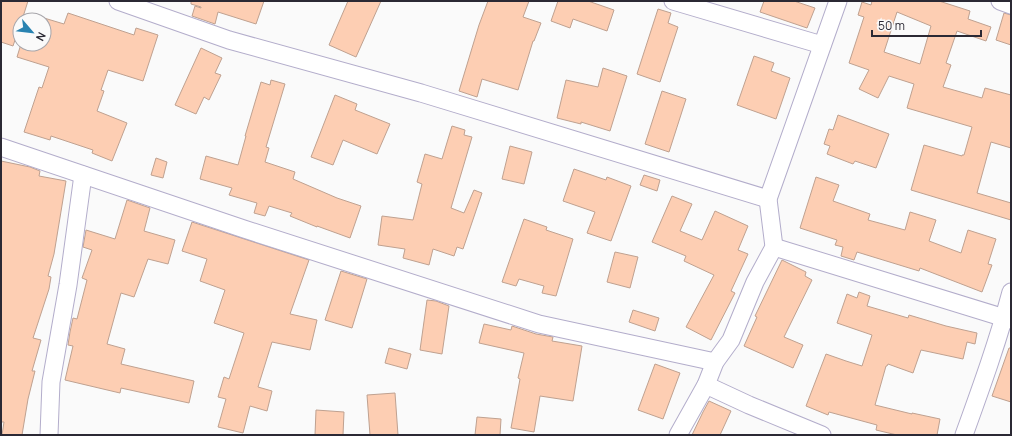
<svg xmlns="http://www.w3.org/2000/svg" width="1012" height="436" viewBox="0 0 1012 436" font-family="Manrope,sans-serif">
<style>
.building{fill:#fdceb3;stroke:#bfa190;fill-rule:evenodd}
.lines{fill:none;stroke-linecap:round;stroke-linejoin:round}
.minor-casing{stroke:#b3adcb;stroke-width:19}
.minor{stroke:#fff;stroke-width:17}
</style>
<rect width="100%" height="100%" fill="#fafafa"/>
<!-- building -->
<g class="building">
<path d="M 1,1 L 28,1 L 22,20 L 20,20 L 20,25 L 13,46 L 1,42 Z"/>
<path d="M 191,1 L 264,1 L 256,24 L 218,12 L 215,24 L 192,16 L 195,6 L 201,8 L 201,7 L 191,4 Z"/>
<path d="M 348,1 L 381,1 L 356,57 L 329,45 Z"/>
<path d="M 488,1 L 529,1 L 523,17 L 541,23 L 534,41 L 533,41 L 518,90 L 482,79 L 477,97 L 459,91 L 479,25 Z"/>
<path d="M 558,1 L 588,1 L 614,10 L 607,31 L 573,19 L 570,28 L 551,21 Z"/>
<path d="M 764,1 L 794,1 L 815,8 L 807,28 L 760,12 Z"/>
<path d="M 871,1 L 939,1 L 970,11 L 968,19 L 991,27 L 986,41 L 957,31 L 946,63 L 951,65 L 943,87 L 982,98 L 985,88 L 1011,95 L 1011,148 L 991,142 L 977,193 L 1011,203 L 1011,220 L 911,190 L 924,145 L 962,156 L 962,155 L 964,155 L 972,127 L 907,108 L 914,84 L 889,76 L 878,98 L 859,89 L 869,70 L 849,63 L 864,17 L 858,15 L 862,2 L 871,5 L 872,1 ZM 897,12 L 931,26 L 920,64 L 884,52 Z"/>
<path d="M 658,9 L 671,13 L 668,23 L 678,27 L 660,82 L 637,74 Z"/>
<path d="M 68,13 L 134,35 L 136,28 L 158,35 L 143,81 L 108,70 L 101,90 L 104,91 L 97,111 L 127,123 L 112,161 L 92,153 L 93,150 L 51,136 L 50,140 L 24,132 L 39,87 L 42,88 L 49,67 L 17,57 L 21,44 L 44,44 L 44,18 L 64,24 Z"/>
<path d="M 1004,13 L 1011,15 L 1011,45 L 996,40 Z"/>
<path d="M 201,48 L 222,58 L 215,73 L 221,75 L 209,100 L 204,97 L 196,114 L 175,105 Z"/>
<path d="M 754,56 L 774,63 L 771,71 L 790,78 L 776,119 L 737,105 Z"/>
<path d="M 603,68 L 627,76 L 610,131 L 581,122 L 581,124 L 557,118 L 566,80 L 598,87 Z"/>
<path d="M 271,80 L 285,84 L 266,147 L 269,148 L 265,162 L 295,172 L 293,179 L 337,198 L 361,206 L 350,238 L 317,226 L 317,227 L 290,216 L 292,213 L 269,206 L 265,216 L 254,213 L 257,203 L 229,195 L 232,188 L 200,179 L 206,156 L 238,165 L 246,136 L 245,136 L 261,82 L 270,85 Z"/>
<path d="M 662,91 L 686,99 L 669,152 L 645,144 Z"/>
<path d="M 335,95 L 357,104 L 355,110 L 390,124 L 377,154 L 343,140 L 333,165 L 311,157 Z"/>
<path d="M 838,115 L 889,134 L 876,168 L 855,161 L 853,164 L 827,154 L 830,146 L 824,144 L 829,129 L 833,130 Z"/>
<path d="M 452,126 L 465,130 L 464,135 L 472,137 L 451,208 L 464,213 L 474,190 L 482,193 L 463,249 L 457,247 L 454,256 L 433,249 L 429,265 L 403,258 L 405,249 L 378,245 L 382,216 L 413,220 L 422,184 L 417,182 L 425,154 L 442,159 Z"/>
<path d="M 510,146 L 532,152 L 524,184 L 502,179 Z"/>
<path d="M 156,158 L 167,162 L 163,178 L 151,175 Z"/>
<path d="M 1,161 L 30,167 L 40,171 L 39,176 L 66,181 L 54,254 L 48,276 L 51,277 L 49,289 L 33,338 L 41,340 L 32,371 L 35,371 L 28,399 L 22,435 L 2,435 L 4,422 L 1,422 Z"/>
<path d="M 574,169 L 606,180 L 607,177 L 631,186 L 611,241 L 587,233 L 595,212 L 563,201 Z"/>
<path d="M 644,175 L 660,180 L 657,191 L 640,185 Z"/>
<path d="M 816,177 L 839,185 L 833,201 L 870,214 L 868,220 L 905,230 L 910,212 L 936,220 L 929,241 L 961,253 L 968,230 L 996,239 L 988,264 L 992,265 L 982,292 L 920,268 L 919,271 L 857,252 L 854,260 L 841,256 L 843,247 L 835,245 L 837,240 L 800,228 Z"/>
<path d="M 672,196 L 692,204 L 680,231 L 702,240 L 715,211 L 748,226 L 738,250 L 748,254 L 731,291 L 735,293 L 711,340 L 686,327 L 714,275 L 684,261 L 686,256 L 652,242 Z"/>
<path d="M 127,200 L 150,208 L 144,231 L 175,240 L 168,264 L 148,259 L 134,297 L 121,293 L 107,344 L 125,349 L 121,364 L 194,381 L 189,403 L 121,388 L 120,393 L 65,380 L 73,346 L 68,345 L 70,332 L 73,318 L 77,319 L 87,280 L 82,278 L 92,250 L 83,247 L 86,230 L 115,239 Z"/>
<path d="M 524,219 L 547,227 L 546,230 L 573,239 L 556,296 L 542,293 L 544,286 L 519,279 L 516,286 L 502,282 Z"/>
<path d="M 192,222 L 309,260 L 290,314 L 317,320 L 310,350 L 272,342 L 258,387 L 272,391 L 267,411 L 250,406 L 243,433 L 218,427 L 226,399 L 218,397 L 224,377 L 229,379 L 244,333 L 214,323 L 225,290 L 200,281 L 207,259 L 182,251 Z"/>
<path d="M 615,252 L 638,257 L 630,288 L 607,282 Z"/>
<path d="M 782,260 L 806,272 L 805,276 L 812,280 L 784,337 L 803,345 L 793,368 L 744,346 L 757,317 L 755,316 Z"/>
<path d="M 341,271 L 367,279 L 352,328 L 325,320 Z"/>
<path d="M 859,292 L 870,296 L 867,306 L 908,318 L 909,315 L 946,326 L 977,333 L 975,344 L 967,342 L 963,359 L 921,350 L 913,373 L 888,364 L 887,366 L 886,366 L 875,405 L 912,414 L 912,413 L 940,419 L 937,435 L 897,435 L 876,430 L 877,425 L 829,412 L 828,415 L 806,406 L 826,354 L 846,361 L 862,366 L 872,335 L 837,323 L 847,294 L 857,298 Z"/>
<path d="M 427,300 L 436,301 L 449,306 L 442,354 L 420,350 Z"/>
<path d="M 633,310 L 659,318 L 655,331 L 629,322 Z"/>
<path d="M 484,324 L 511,330 L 512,326 L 536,334 L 553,337 L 552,341 L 582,346 L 573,401 L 540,396 L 534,432 L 511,428 L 520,379 L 518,378 L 524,353 L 479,343 Z"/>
<path d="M 389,348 L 411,354 L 407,369 L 385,363 Z"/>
<path d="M 1009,348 L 1011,348 L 1011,402 L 992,396 Z"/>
<path d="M 655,364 L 680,373 L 663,419 L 638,410 Z"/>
<path d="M 395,393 L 398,435 L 370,435 L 367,395 Z"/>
<path d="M 709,401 L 731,411 L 720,435 L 692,435 L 703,412 Z"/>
<path d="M 316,410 L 344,412 L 343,435 L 315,435 Z"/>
<path d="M 477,417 L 501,419 L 500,435 L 475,435 Z"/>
</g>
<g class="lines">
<!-- minor casing -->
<g class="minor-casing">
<g id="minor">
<path d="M 118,1 L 229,40 L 421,93 L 768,199"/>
<path d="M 673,1 L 822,45"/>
<path d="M 1000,1 L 1011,5"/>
<path d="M 1,147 L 244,229 L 539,324 L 715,362"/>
<path d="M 774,247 L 1011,320"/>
<path d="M 706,385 L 749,405 L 822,435"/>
<path d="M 49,435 L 51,382 L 68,285 L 83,175"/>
<path d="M 678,435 L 706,385 L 715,362 L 731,340 L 755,282 L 774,247 L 768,199 L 838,1"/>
<path d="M 964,435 C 981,388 998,341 1011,292"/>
</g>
</g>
<!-- minor -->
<use href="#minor" class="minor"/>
</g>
<!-- border -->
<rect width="1012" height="436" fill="none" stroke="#2b2934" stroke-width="4"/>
<!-- north arrow -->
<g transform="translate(32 32) rotate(118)"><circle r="19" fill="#fafafa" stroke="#a7a6ab"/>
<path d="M0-3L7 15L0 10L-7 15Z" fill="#2983b1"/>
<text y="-6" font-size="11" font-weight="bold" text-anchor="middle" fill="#2b2934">N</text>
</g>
<!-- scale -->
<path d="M872 30v6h109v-6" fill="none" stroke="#2b2934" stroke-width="2"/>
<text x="878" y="30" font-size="12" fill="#2b2934" stroke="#fafafa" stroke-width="3" paint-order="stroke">50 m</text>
</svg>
